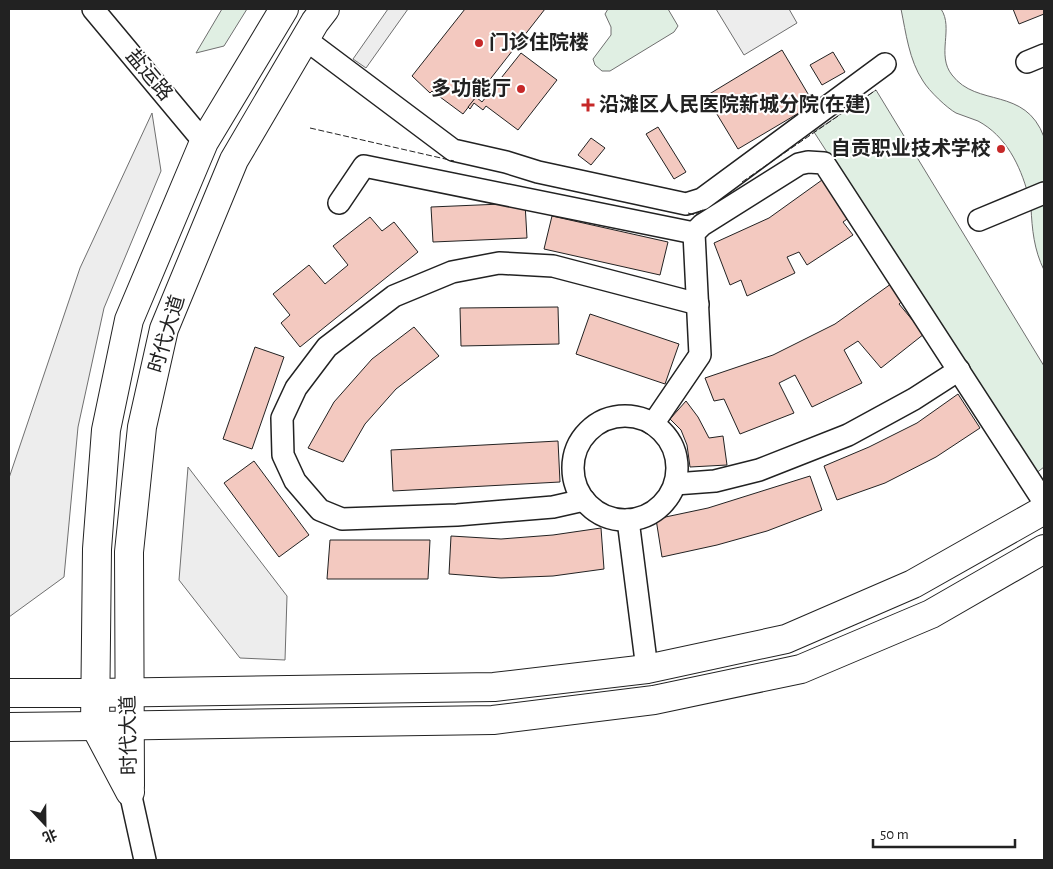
<svg xmlns="http://www.w3.org/2000/svg" width="1053" height="869" viewBox="0 0 1053 869" font-family="'Alegreya Sans','Noto Sans SC',sans-serif">
<style>
.green{fill:#e0efe3;stroke:#6f6f6f}
.parking{fill:#ededed;stroke:#6f6f6f}
.building{fill:#f3c9c0;stroke:#222}
.lines{fill:none;stroke-linecap:round;stroke-linejoin:round}
.minor-casing{stroke:#222;stroke-width:24}
.major-casing{stroke:#222;stroke-width:30}
.highway-casing{stroke:#222;stroke-width:30}
.minor{stroke:#fff;stroke-width:21}
.major{stroke:#fff;stroke-width:28}
.highway{stroke:#fff;stroke-width:28}
.fence{stroke:#222;stroke-width:1;stroke-dasharray:6 2.5;stroke-linecap:butt}
.poi-dot{fill:#c62828;stroke:#fff;stroke-width:2}
.labels{text-anchor:middle;dominant-baseline:central;stroke-width:4;stroke-linejoin:round;paint-order:stroke}
.poi-label{font-size:20px;font-weight:bold;fill:#222;stroke:#fff;text-anchor:start}
.street-label{font-size:20px;fill:#222;stroke:#fff}
</style>
<rect width="100%" height="100%" fill="#fff"/>
<!-- green -->
<g class="green">
<path d="M 222,9 L 247,9 L 224,46 L 196,53 Z"/>
<path d="M 608,9 L 668,9 L 678,26 L 674,32 L 610,71 L 602,71 L 595,65 L 593,59 L 611,35 L 611,27 L 605,14 Z"/>
<path d="M 901,9 L 941,9 C 954,28 936,55 952,75 C 977,108 1025,86 1044,137 C 1047,146 1044,176 1044,187 L 1028,194 C 1020,165 1006,136 978,121 C 971,118 963,116 956,113 C 947,108 929,91 923,81 C 909,60 906,33 901,9 Z"/>
<path d="M 876,90 L 1044,366 L 1044,467 L 1035,474 L 814,132 Z"/>
<path d="M 1044,202 L 1044,270 C 1034,250 1032,229 1031,207 Z"/>
</g>
<!-- parking -->
<g class="parking">
<path d="M 388,9 L 408,9 L 366,68 L 353,59 Z"/>
<path d="M 716,9 L 789,9 L 797,23 L 744,55 Z"/>
<path d="M 152,113 L 161,171 L 104,308 L 78,427 L 64,577 L 9,617 L 9,478 L 80,268 Z"/>
<path d="M 188,467 L 287,596 L 285,660 L 240,658 L 179,580 Z"/>
</g>
<!-- building -->
<g class="building">
<path d="M 465,9 L 545,9 L 463,114 L 432,91 L 430,93 L 412,76 Z"/>
<path d="M 1013,9 L 1044,9 L 1044,14 L 1019,24 Z"/>
<path d="M 782,50 L 814,104 L 738,149 L 706,96 Z"/>
<path d="M 833,52 L 845,72 L 822,85 L 810,65 Z"/>
<path d="M 521,53 L 557,80 L 518,130 L 486,106 L 483,110 L 474,103 L 470,109 L 468,107 L 476,97 L 482,102 Z"/>
<path d="M 658,127 L 686,172 L 674,179 L 646,134 Z"/>
<path d="M 591,138 L 605,148 L 591,165 L 578,155 Z"/>
<path d="M 822,180 L 850,217 L 843,222 L 853,235 L 807,265 L 799,252 L 787,257 L 795,273 L 747,296 L 741,280 L 730,285 L 714,243 L 769,218 Z"/>
<path d="M 525,203 L 527,238 L 433,242 L 431,207 Z"/>
<path d="M 552,216 L 668,242 L 660,275 L 544,249 Z"/>
<path d="M 370,217 L 382,231 L 394,222 L 418,252 L 300,347 L 281,323 L 290,315 L 273,294 L 309,265 L 325,284 L 348,265 L 333,246 Z"/>
<path d="M 895,281 L 907,297 L 899,304 L 924,334 L 881,368 L 858,341 L 844,350 L 862,383 L 812,407 L 795,375 L 779,383 L 794,413 L 740,434 L 724,399 L 714,401 L 705,378 L 773,355 L 835,324 Z"/>
<path d="M 558,307 L 559,344 L 461,346 L 460,308 Z"/>
<path d="M 590,314 L 679,344 L 665,384 L 576,354 Z"/>
<path d="M 414,327 L 439,356 L 396,389 L 365,424 L 343,462 L 308,448 L 334,402 L 372,359 Z"/>
<path d="M 255,347 L 284,357 L 252,449 L 223,439 Z"/>
<path d="M 958,394 L 980,428 L 936,457 L 885,483 L 837,500 L 824,466 L 869,447 L 917,423 Z"/>
<path d="M 686,401 L 698,417 L 709,438 L 723,436 L 727,465 L 690,467 L 687,445 L 681,430 L 670,419 Z"/>
<path d="M 558,441 L 560,482 L 393,491 L 391,450 Z"/>
<path d="M 254,461 L 309,535 L 279,557 L 224,483 Z"/>
<path d="M 810,476 L 822,510 L 767,531 L 717,545 L 662,557 L 656,519 L 708,508 Z"/>
<path d="M 601,528 L 604,569 L 553,576 L 501,578 L 449,574 L 451,536 L 501,539 L 553,535 Z"/>
<path d="M 330,540 L 430,540 L 428,579 L 327,579 Z"/>
</g>
<g class="lines">
<!-- minor casing -->
<g class="minor-casing">
<g id="minor">
<path d="M 93,9 L 204,142"/>
<path d="M 305,39 L 453,150 L 506,162 L 538,172 L 686,204 L 702,199 L 885,64"/>
<path d="M 1027,62 L 1044,55"/>
<path d="M 339,203 L 364,166 L 694,233"/>
<path d="M 979,220 L 1044,193"/>
<circle cx="625" cy="468" r="52"/>
<path d="M 653,424 L 700,355 L 694,233 L 702,225 L 799,164 L 808,162 L 824,163 L 1044,502"/>
<path d="M 675,484 L 715,481 L 759,470 L 848,435 L 914,399 L 959,370"/>
<path d="M 584,500 L 553,507 L 457,515 L 342,519 L 320,510 L 295,481 L 283,455 L 282,418 L 296,388 L 327,347 L 394,296 L 452,272 L 499,263 L 553,266 L 698,304"/>
<path d="M 628,520 L 647,669"/>
<path d="M 130,792 L 145,860"/>
</g>
</g>
<!-- major casing -->
<g class="major-casing">
<g id="major">
<path d="M 95,693 L 494,687 L 647,669 L 786,639 L 913,584 L 1044,510"/>
<path d="M 95,726 L 493,720 L 654,700 L 801,669 L 931,614 L 1044,549"/>
<path d="M 130,786 L 129,552 L 142,427 L 164,329 L 234,160 L 315,22 L 325,9"/>
<path d="M 130,792 L 95,726 L 97,549 L 106,430 L 129,320 L 204,142 L 284,9"/>
</g>
</g>
<!-- highway casing -->
<g class="highway-casing">
<g id="highway">
<path d="M 9,693 L 95,693"/>
<path d="M 9,727 L 95,726"/>
</g>
</g>
<!-- minor -->
<use href="#minor" class="minor"/>
<!-- major -->
<use href="#major" class="major"/>
<!-- highway -->
<use href="#highway" class="highway"/>
<!-- fence -->
<g class="fence">
<path d="M 310,128 L 454,161"/>
<path d="M 742,182 L 876,90"/>
<path d="M 688,213 L 695,215 L 703,209"/>
</g>
</g>
<!-- markers -->
<g class="poi-dot">
<circle cx="479" cy="43" r="5"/>
<circle cx="521" cy="89" r="5"/>
<path d="M585.5 97.5h5v5h5v5h-5v5h-5v-5h-5v-5h5z"/>
<circle cx="1001" cy="149" r="5"/>
</g>
<g class="labels">
<!-- poi labels -->
<g class="poi-label">
<text x="489" y="43">门诊住院楼</text>
<text x="511" y="89" text-anchor="end">多功能厅</text>
<text x="599" y="105">沿滩区人民医院新城分院(在建)</text>
<text x="991" y="149" text-anchor="end">自贡职业技术学校</text>
</g>
<!-- street labels -->
<g class="street-label">
<text transform="translate(149 75) rotate(50)">盐运路</text>
<text transform="translate(167 334) rotate(-73)">时代大道</text>
<text transform="translate(129 735) rotate(-91)">时代大道</text>
</g>
</g>
<!-- border -->
<rect width="1053" height="869" fill="none" stroke="#222222" stroke-width="20"/>
<!-- north arrow -->
<g transform="translate(45 824) rotate(158)" stroke="#ffffff" stroke-width="4" paint-order="stroke">
<path d="M0-4L9 19L0 12L-9 19Z" fill="#222222"/>
<text y="-8" font-size="14" font-weight="bold" text-anchor="middle" fill="#222222">北</text>
</g>
<!-- scale -->
<path d="M873 839v8h142v-8" fill="none" stroke="#222222" stroke-width="2.5"/>
<text x="880" y="839" font-size="15" fill="#222222" stroke="#ffffff" stroke-width="4" paint-order="stroke">50 m</text>
</svg>
